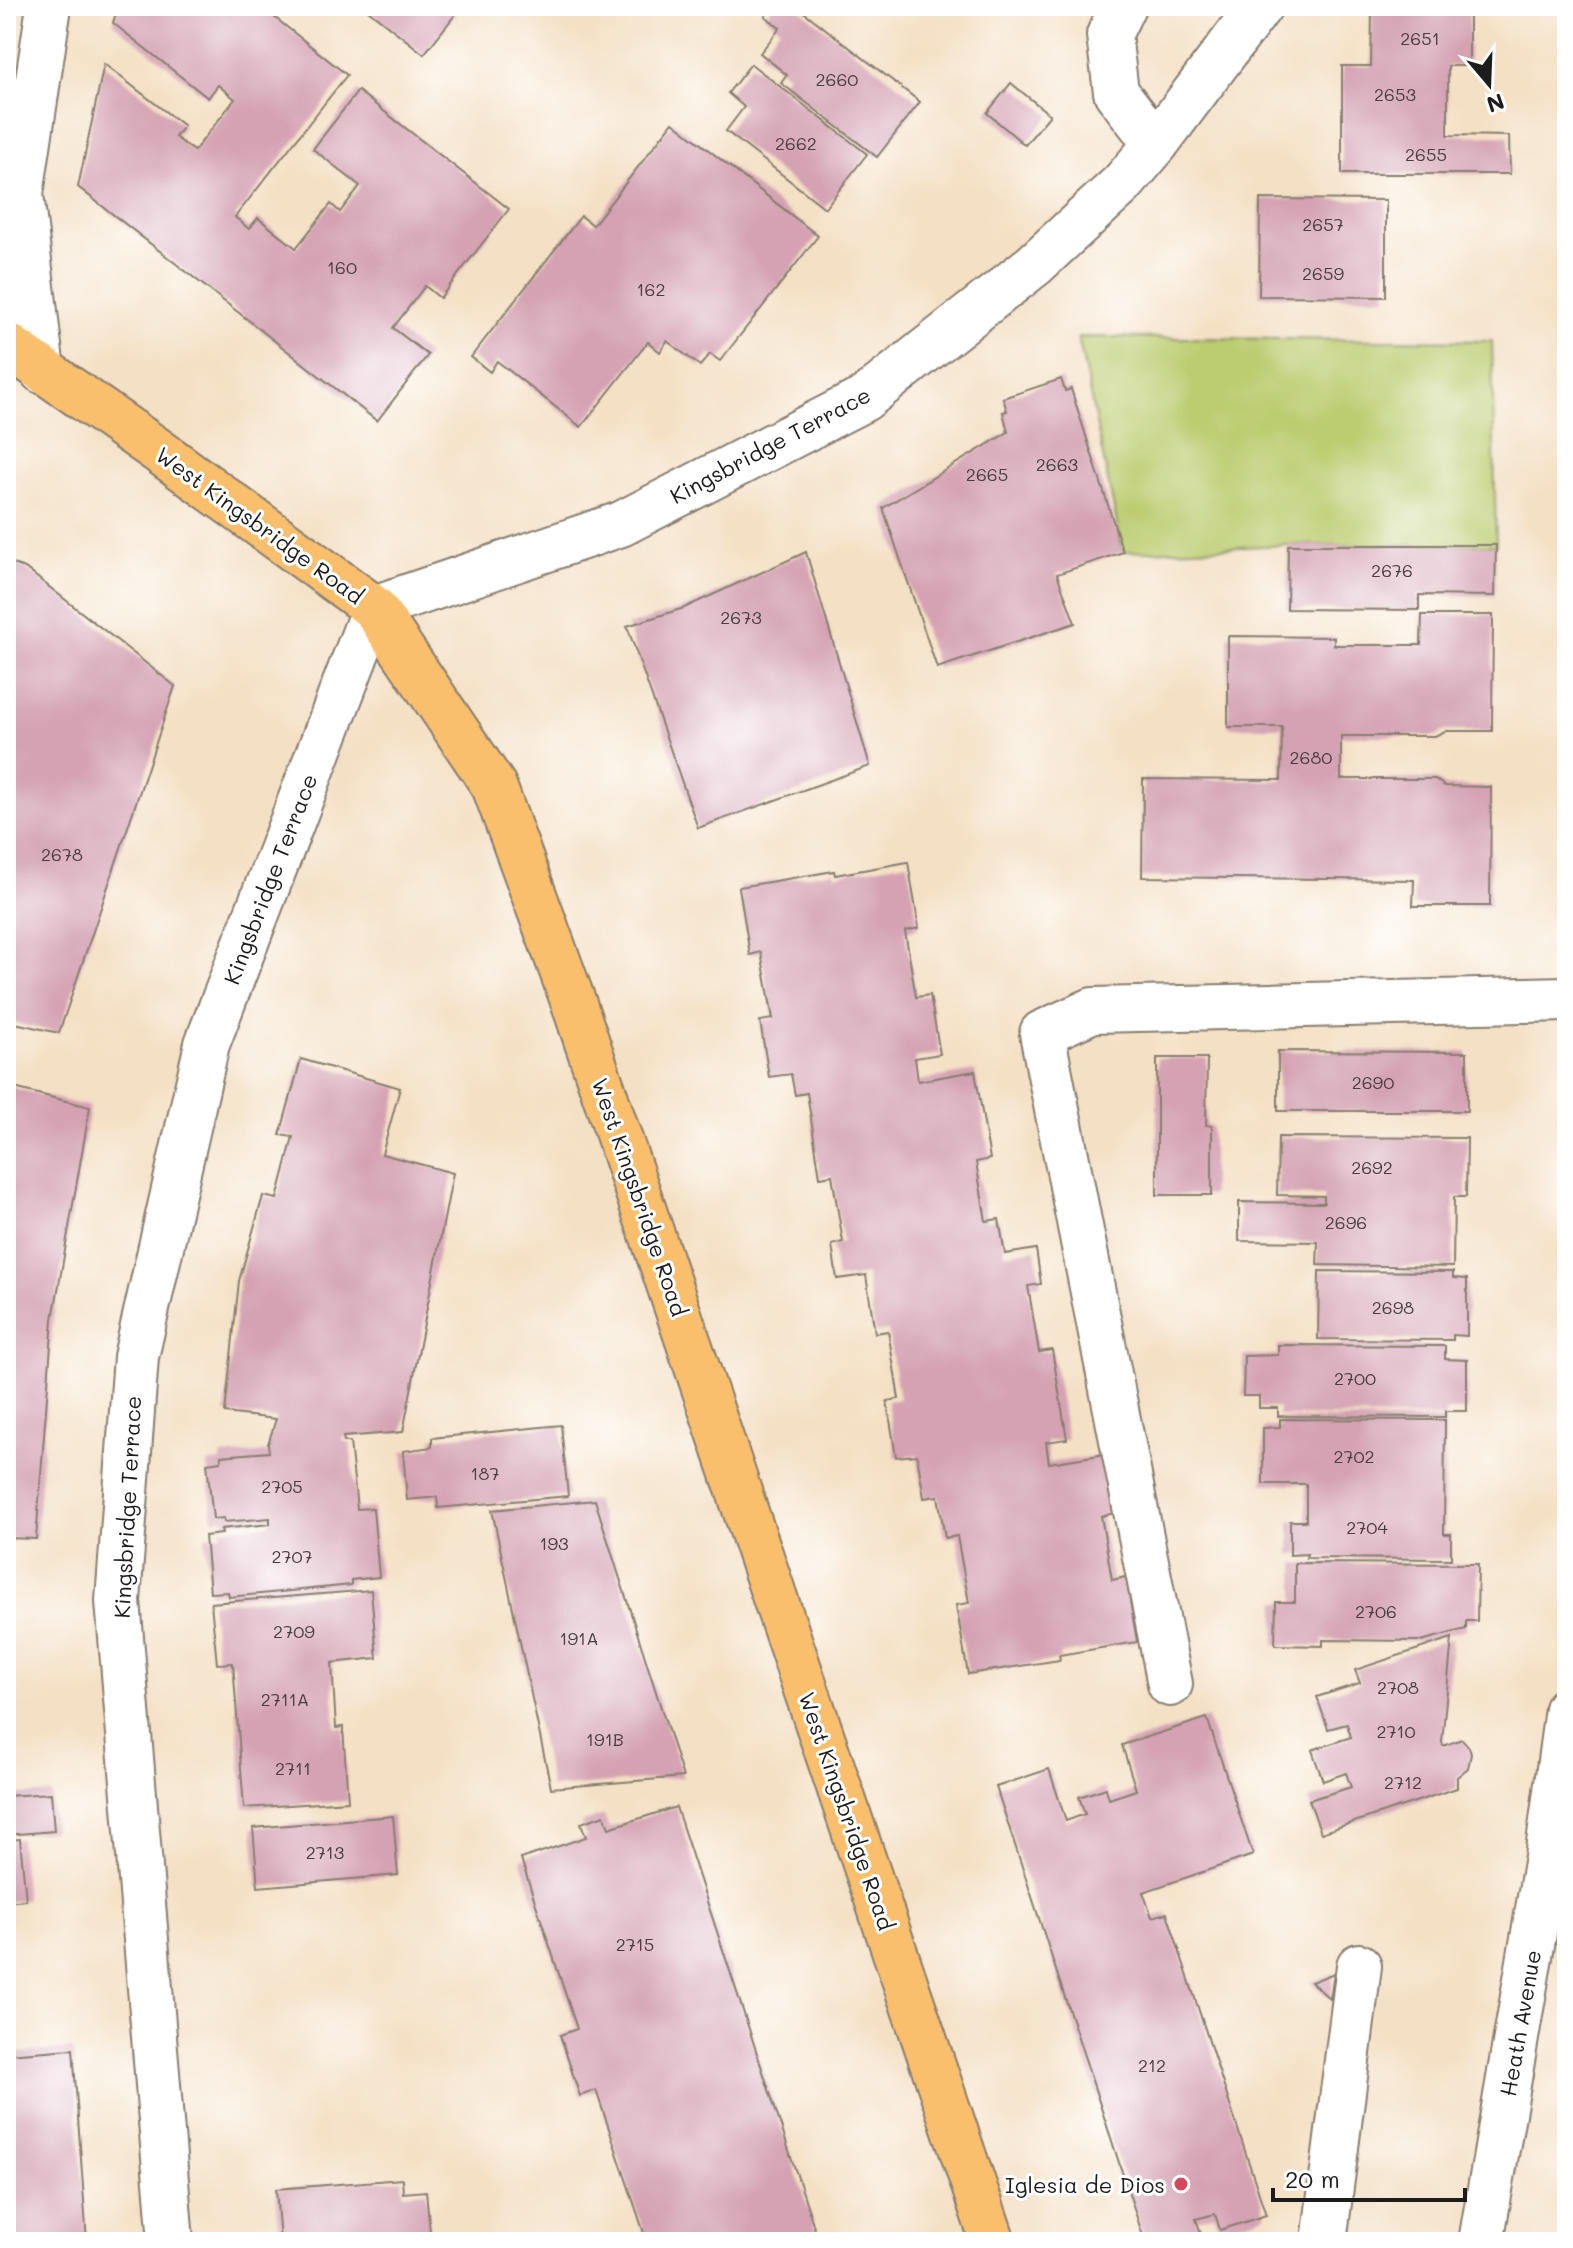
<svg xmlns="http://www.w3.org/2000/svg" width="1573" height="2248" viewBox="0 0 1573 2248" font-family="Mali,sans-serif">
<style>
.green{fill:#bccc6f;stroke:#6c7446;stroke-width:2}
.building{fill:#d4a2b3}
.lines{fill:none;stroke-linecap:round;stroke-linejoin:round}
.minor-casing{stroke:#887e70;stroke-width:48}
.major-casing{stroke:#887e70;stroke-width:48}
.minor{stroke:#fff;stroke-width:44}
.major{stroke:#f9bf6d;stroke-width:44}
.poi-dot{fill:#d1495b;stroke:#fff;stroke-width:3}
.labels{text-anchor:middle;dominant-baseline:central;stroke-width:6;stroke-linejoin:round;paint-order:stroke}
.number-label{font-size:18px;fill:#4a3e42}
.street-label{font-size:22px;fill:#1c1c1c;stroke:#fff}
.poi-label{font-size:22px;fill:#1c1c1c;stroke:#fff;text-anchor:end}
</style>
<rect width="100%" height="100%" fill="#fff"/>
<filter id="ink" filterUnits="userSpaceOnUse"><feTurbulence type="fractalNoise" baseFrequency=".0125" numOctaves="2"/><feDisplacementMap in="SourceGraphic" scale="16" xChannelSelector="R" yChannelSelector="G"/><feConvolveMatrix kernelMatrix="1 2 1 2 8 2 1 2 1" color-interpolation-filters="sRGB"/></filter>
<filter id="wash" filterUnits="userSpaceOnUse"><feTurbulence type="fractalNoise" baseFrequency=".006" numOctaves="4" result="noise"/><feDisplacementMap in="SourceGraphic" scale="32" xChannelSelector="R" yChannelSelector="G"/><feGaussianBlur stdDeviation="1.8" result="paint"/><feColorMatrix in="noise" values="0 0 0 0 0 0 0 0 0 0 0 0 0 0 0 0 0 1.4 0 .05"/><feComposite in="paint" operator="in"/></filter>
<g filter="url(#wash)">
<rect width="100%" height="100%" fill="#f4e0c5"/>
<!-- green -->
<path class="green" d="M 1078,337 L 1492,341 L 1496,545 L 1288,545 L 1123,552 Z"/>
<g id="blocks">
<!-- building -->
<g class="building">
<path d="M 118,6 L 273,6 L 278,10 L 273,16 L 347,75 L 235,217 L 249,229 L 258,218 L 296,248 L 331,204 L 340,212 L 360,186 L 313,149 L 358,91 L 509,209 L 440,298 L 425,286 L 393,328 L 428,355 L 377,421 L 78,187 L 104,64 L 184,126 L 175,137 L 194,151 L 235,99 L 218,85 L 208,98 L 113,23 Z"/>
<path d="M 363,6 L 462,6 L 424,54 Z"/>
<path d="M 773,6 L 796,6 L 920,102 L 877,157 L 781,83 L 787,75 L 760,53 L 780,28 L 765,16 Z"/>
<path d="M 1372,11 L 1469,11 L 1469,66 L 1448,66 L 1448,135 L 1509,136 L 1510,174 L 1342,174 L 1342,66 L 1371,66 Z"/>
<path d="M 751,64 L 867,154 L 825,208 L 726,131 L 744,107 L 728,93 Z"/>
<path d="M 1011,83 L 1050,115 L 1025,145 L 987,113 Z"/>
<path d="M 673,122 L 818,236 L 720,361 L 710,354 L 700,366 L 667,341 L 660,352 L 648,342 L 581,427 L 497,361 L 490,372 L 471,357 L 581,216 L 593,225 Z"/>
<path d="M 1260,199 L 1386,200 L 1386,297 L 1259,296 Z"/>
<path d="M 1061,379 L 1065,391 L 1071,389 L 1123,552 L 1057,574 L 1075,623 L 937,668 L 883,508 L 1008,432 L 1003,412 L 1007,411 L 1003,398 Z"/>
<path d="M 1288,545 L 1496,545 L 1495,596 L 1419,595 L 1419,610 L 1287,609 Z"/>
<path d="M 806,552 L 870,766 L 698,828 L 627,626 L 684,608 Z"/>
<path d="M 6,562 L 25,568 L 175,686 L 59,1033 L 6,1021 Z"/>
<path d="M 1422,615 L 1493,615 L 1492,731 L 1445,731 L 1435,736 L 1341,736 L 1341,779 L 1435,779 L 1445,786 L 1491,787 L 1490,906 L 1413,906 L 1414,880 L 1142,877 L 1143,779 L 1281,780 L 1282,727 L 1228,727 L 1228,636 L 1334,637 L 1334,645 L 1421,645 Z"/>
<path d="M 908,862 L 919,928 L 905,931 L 916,997 L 930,995 L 940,1054 L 915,1058 L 918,1081 L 975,1071 L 990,1159 L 976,1162 L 986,1221 L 999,1219 L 1005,1254 L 1036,1249 L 1041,1284 L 1028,1286 L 1039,1352 L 1052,1350 L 1067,1439 L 1046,1442 L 1049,1463 L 1106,1454 L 1115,1513 L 1101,1516 L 1112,1580 L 1126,1577 L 1137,1642 L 1059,1655 L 1060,1660 L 968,1674 L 956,1605 L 969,1603 L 957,1536 L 945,1538 L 938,1496 L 924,1498 L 917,1455 L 896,1457 L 887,1401 L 899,1399 L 888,1331 L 875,1333 L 866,1275 L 837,1279 L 832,1245 L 843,1242 L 832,1175 L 820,1177 L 807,1093 L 795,1095 L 791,1074 L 769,1077 L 760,1021 L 773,1019 L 761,952 L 750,955 L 739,887 L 834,871 L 835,875 Z"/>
<path d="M 1278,1051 L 1467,1052 L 1467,1111 L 1278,1111 Z"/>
<path d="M 1157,1058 L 1207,1058 L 1206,1125 L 1212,1126 L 1212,1195 L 1157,1195 Z"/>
<path d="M 301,1059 L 400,1088 L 382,1154 L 453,1173 L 403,1432 L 343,1437 L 344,1442 L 350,1442 L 357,1509 L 373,1508 L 379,1577 L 351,1580 L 351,1585 L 229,1597 L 228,1592 L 210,1593 L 205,1536 L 222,1534 L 221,1529 L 270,1524 L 270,1518 L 224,1522 L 224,1518 L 213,1519 L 207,1463 L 221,1461 L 221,1456 L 269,1452 L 268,1444 L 276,1419 L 225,1413 L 239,1281 L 263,1196 L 277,1199 L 293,1137 L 280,1135 Z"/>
<path d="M 6,1086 L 90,1107 L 53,1319 L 36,1539 L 6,1538 Z"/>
<path d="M 1278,1137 L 1467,1138 L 1466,1197 L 1454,1197 L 1453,1267 L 1317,1265 L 1318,1242 L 1239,1241 L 1239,1202 L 1324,1203 L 1324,1196 L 1277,1195 Z"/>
<path d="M 1319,1271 L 1453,1272 L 1453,1278 L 1467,1279 L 1467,1336 L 1453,1335 L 1453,1340 L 1318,1339 Z"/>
<path d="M 1278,1345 L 1445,1346 L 1445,1359 L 1467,1360 L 1467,1411 L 1445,1411 L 1445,1417 L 1278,1416 L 1278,1408 L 1259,1408 L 1259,1396 L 1243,1396 L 1244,1356 L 1278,1355 Z"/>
<path d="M 1280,1419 L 1445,1420 L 1444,1534 L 1451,1534 L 1451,1559 L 1306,1558 L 1307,1554 L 1290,1555 L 1290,1521 L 1306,1521 L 1306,1484 L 1263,1484 L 1263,1428 L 1280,1427 Z"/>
<path d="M 561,1425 L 568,1496 L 438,1508 L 437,1497 L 407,1500 L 403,1451 L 432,1447 L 432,1438 Z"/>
<path d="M 595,1500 L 683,1777 L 551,1788 L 492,1510 Z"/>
<path d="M 1295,1563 L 1478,1564 L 1477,1621 L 1466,1621 L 1466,1629 L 1421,1641 L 1323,1640 L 1323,1646 L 1275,1645 L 1276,1602 L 1295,1602 Z"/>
<path d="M 371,1590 L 377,1658 L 332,1663 L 336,1728 L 343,1727 L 348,1801 L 244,1808 L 233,1663 L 217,1664 L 211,1603 Z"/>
<path d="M 1452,1638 L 1442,1742 L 1443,1746 L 1462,1739 L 1469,1747 L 1471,1754 L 1468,1768 L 1457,1777 L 1457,1788 L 1321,1833 L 1309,1800 L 1351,1787 L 1346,1773 L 1323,1781 L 1312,1750 L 1351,1737 L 1347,1724 L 1328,1729 L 1317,1697 L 1360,1683 L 1355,1670 Z"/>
<path d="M 1207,1718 L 1253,1855 L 1143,1892 L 1152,1917 L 1167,1913 L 1266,2215 L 1220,2230 L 1215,2214 L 1196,2219 L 1204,2242 L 1145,2242 L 996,1787 L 1049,1769 L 1066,1821 L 1085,1814 L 1079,1797 L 1106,1788 L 1109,1799 L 1136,1790 L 1122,1745 Z"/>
<path d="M 51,1793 L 54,1831 L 6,1835 L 6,1796 Z"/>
<path d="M 676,1807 L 819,2242 L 647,2242 L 596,2090 L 580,2096 L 560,2035 L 577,2029 L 521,1859 L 586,1837 L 581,1823 L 604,1815 L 609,1828 Z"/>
<path d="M 393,1816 L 398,1875 L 258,1887 L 253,1828 Z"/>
<path d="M 20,1839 L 26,1900 L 6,1902 L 6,1840 Z"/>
<path d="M 1334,1973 L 1330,1999 L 1311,1982 Z"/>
<path d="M 73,2049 L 87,2242 L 6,2242 L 6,2054 Z"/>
<path d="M 402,2179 L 403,2193 L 426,2191 L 431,2242 L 280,2242 L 276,2189 Z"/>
</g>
</g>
</g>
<g filter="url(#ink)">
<use href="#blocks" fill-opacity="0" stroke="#887e70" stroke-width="2"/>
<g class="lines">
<!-- minor casing -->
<g class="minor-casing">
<g id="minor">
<path d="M 1123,6 L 1109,35 L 1116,92 L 1156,144"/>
<path d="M 42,371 L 21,194 L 49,6"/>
<path d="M 1170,1684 L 1042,1033 L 1093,1010 L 1567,999"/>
<path d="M 171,2242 L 118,1601 L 136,1357 L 207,1044 L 374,608 L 621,524 L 864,399 L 1034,265 L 1122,184 L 1156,144 L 1260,6"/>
<path d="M 1324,2242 L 1359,1966"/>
<path d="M 1481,2242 L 1548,1851 L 1567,1709"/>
</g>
</g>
<!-- major casing -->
<g class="major-casing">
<path id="major" d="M 6,344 L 160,452 L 374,608 L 494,786 L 573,1001 L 993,2242"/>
</g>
<!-- minor -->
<use href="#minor" class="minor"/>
<!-- major -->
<use href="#major" class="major"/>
</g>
</g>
<!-- markers -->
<circle class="poi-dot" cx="1181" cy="2184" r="8"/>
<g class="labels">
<!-- number labels -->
<g class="number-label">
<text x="1420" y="38">2651</text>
<text x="837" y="79">2660</text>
<text x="1395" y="94">2653</text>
<text x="796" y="143">2662</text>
<text x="1426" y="154">2655</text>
<text x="1323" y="224">2657</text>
<text x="342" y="267">160</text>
<text x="1323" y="273">2659</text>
<text x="651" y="289">162</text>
<text x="1057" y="464">2663</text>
<text x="987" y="474">2665</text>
<text x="1392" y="570">2676</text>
<text x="741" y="617">2673</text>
<text x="1311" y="757">2680</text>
<text x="62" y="854">2678</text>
<text x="1373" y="1082">2690</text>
<text x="1372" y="1167">2692</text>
<text x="1346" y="1222">2696</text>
<text x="1393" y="1307">2698</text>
<text x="1355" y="1378">2700</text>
<text x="1354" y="1456">2702</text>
<text x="485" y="1473">187</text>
<text x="282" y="1486">2705</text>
<text x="1367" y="1527">2704</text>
<text x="554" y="1543">193</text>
<text x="292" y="1556">2707</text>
<text x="1376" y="1611">2706</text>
<text x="294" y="1631">2709</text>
<text x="579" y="1638">191A</text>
<text x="1398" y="1687">2708</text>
<text x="285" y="1699">2711A</text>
<text x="1396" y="1731">2710</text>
<text x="605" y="1739">191B</text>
<text x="293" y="1768">2711</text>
<text x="1403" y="1782">2712</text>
<text x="325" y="1852">2713</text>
<text x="635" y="1944">2715</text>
<text x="1152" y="2065">212</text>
</g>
<!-- street labels -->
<g class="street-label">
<text transform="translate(770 445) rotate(-28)">Kingsbridge Terrace</text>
<text transform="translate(260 525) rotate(36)">West Kingsbridge Road</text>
<text transform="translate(270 879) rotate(-69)">Kingsbridge Terrace</text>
<text transform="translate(640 1197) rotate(71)">West Kingsbridge Road</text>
<text transform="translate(127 1507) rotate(-87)">Kingsbridge Terrace</text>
<text transform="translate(847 1811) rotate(71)">West Kingsbridge Road</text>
<text transform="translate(1520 2023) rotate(-80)">Heath Avenue</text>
</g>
<!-- poi labels -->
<g class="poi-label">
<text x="1165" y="2184">Iglesia de Dios</text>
</g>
</g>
<!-- margin -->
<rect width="1573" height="2248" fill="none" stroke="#fff" stroke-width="32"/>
<!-- north arrow -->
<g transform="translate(1489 84) rotate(161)" stroke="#ffffff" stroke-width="6" paint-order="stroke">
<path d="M0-6L14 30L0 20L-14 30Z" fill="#1c1c1c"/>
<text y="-12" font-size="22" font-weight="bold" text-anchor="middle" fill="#1c1c1c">N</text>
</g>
<!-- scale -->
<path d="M1273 2188v12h192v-12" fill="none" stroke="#1c1c1c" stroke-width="4"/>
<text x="1285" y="2188" font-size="24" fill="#1c1c1c" stroke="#ffffff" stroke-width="6" paint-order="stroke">20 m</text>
</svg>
